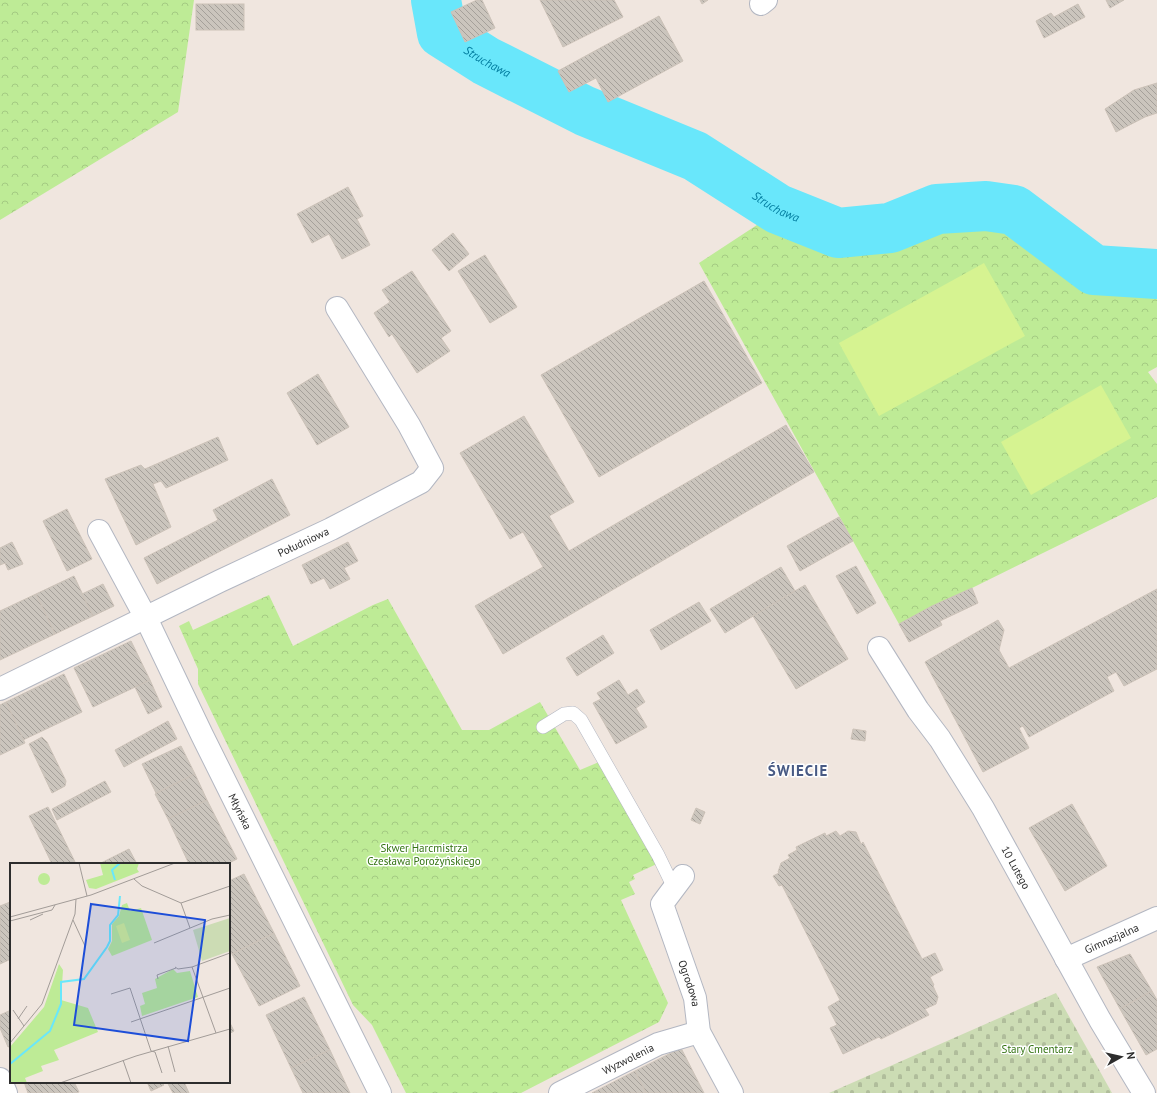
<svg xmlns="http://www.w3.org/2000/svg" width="1157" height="1093" viewBox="0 0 1157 1093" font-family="'PT Sans',sans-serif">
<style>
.cemetery{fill:url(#cemetery-stones)}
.park{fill:url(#park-crowns)}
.pitch{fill:#d6f391}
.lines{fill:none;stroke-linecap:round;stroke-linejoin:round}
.river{stroke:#69e7fb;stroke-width:50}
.building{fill:url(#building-back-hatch);stroke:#ccc2b8}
.service-casing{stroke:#b3b7c2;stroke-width:14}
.minor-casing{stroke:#b3b7c2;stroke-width:24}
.service{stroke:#fff;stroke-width:13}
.minor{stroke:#fff;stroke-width:22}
.labels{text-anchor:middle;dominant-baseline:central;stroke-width:3;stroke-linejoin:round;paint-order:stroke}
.street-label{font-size:11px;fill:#2d2d2d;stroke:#fff}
.park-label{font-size:11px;fill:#347413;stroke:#fff}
.water-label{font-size:12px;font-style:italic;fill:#027d9f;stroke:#fff}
.district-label{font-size:15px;font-weight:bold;letter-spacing:1px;fill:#485a84;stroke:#fff}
.inset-river{fill:none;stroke:#69e7fb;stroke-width:2}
.inset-road{fill:none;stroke:#a29c98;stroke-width:1}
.view{fill:#1d4ed8;fill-opacity:0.15;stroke:#1d4ed8;stroke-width:2}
.inset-edge{fill:none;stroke:#2d2d2d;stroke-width:2}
</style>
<defs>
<pattern id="cemetery-stones" width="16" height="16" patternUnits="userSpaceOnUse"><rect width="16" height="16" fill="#ccdcb4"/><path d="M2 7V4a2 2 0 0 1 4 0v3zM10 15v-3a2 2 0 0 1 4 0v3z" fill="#b0bd9b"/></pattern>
<pattern id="park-crowns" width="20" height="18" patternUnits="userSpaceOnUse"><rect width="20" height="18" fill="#beeb96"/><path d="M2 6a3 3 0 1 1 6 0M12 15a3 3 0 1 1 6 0" fill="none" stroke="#a4ca82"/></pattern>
<pattern id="building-back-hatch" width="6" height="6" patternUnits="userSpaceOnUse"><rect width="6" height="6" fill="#cbc5bd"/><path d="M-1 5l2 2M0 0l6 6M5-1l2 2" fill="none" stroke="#a5a09a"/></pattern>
</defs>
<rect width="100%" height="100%" fill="#f0e6df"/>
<!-- cemetery -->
<path class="cemetery" d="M 1056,993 L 1112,1093 L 829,1093 Z"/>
<!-- park -->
<g class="park">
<path d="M 0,0 L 194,0 L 178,112 L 0,220 Z"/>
<path d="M 760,223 L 840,244 L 997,226 L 1088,282 L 1157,289 L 1157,367 L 1148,372 L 1157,384 L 1157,497 L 972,588 L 932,606 L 899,624 L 699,263 Z"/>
<path d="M 269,595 L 293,646 L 373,605 L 388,599 L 462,730 L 489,730 L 540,702 L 580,770 L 599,762 L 661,862 L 633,875 L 635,879 L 629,882 L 635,894 L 621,900 L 668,1003 L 659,1022 L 521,1093 L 406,1093 L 372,1025 L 353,1005 L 198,684 L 198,669 L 179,626 L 189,621 L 193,630 L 260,599 Z"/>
</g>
<!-- pitch -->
<g class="pitch">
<path d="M 984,263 L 1025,336 L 879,416 L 839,343 Z"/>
<path d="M 1101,385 L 1131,438 L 1031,495 L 1001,442 Z"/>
</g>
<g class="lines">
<!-- river -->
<path class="river" id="s1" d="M 436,0 L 442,33 L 486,61 L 585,111 L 695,156 L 778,209 L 838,233 L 890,228 L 937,209 L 986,206 L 1014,210 L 1094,270 L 1157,274"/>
</g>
<!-- building -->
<g class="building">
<path d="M 477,0 L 482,0 L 495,28 L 465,42 L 451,12 Z"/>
<path d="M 540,0 L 614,0 L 623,17 L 563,47 Z"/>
<path d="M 700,0 L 708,0 L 702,4 Z"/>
<path d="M 1106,0 L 1124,0 L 1110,8 Z"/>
<rect x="196" y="4" width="48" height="26"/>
<path d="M 1078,4 L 1085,17 L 1044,38 L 1036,21 L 1051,13 L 1054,17 Z"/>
<path d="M 659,16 L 683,61 L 608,102 L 596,78 L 569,92 L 558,71 Z"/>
<path d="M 1157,83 L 1157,113 L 1145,117 L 1116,132 L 1105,109 L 1134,90 Z"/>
<path d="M 348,187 L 363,216 L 357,219 L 370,245 L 342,259 L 329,234 L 312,243 L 297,214 Z"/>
<path d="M 453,233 L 469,254 L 449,271 L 432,250 Z"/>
<path d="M 485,255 L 517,307 L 490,323 L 458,271 Z"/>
<path d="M 412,271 L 451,331 L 441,338 L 450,351 L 417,373 L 392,334 L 389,337 L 374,313 L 390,302 L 382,290 Z"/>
<path d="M 704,281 L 762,383 L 599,477 L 541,375 Z"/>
<path d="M 318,374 L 349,427 L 317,445 L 287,393 Z"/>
<path d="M 524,416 L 574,502 L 549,516 L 569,551 L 786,425 L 814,472 L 503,654 L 475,606 L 543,567 L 523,532 L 510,539 L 460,453 Z"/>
<path d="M 218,437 L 228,460 L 166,488 L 161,481 L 153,484 L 171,527 L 136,545 L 105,479 L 141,465 L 145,469 Z"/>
<path d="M 272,479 L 290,515 L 157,584 L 144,558 L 218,520 L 213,510 Z"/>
<path d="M 67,509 L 92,559 L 67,571 L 43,521 Z"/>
<path d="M 839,517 L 853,541 L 800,571 L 787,546 Z"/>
<path d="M 12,542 L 23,564 L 8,570 L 5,563 L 0,565 L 0,548 Z"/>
<path d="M 348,542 L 358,561 L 344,568 L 350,579 L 330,589 L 324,578 L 311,584 L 302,565 Z"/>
<path d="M 856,566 L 876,603 L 857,614 L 836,576 Z"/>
<path d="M 781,567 L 795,591 L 725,633 L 710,609 Z"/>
<path d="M 74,576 L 93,616 L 55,634 L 36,594 Z"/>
<path d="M 103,584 L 114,606 L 93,616 L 82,594 Z"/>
<path d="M 805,585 L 848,659 L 796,689 L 753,616 Z"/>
<path d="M 972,588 L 978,603 L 940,621 L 942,625 L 909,642 L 899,624 L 932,606 Z"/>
<path d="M 1157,589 L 1157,669 L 1124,686 L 1116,672 L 1107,677 L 1114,691 L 1029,737 L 1023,726 L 1019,728 L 1029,748 L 983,772 L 925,662 L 998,620 L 1004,630 L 999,650 L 1009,668 Z"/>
<path d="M 36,594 L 55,634 L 0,660 L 0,611 Z"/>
<path d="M 699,602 L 711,621 L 661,650 L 650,630 Z"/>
<path d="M 603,635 L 614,653 L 577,676 L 566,658 Z"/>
<path d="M 131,641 L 150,680 L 93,707 L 74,668 Z"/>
<path d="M 64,674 L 82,712 L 23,740 L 6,702 Z"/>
<path d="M 150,680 L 162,707 L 148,714 L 135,687 Z"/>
<path d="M 619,680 L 628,695 L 637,689 L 645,702 L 636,708 L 647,727 L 616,744 L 593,703 L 601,699 L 597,693 Z"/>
<path d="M 6,702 L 25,743 L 0,755 L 0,705 Z"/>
<path d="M 168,721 L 177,739 L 124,767 L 115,750 Z"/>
<path d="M 853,729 L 866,731 L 865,741 L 851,739 Z"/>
<path d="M 42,737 L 47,742 L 66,781 L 65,786 L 52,793 L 29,744 Z"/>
<path d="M 181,746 L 195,774 L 156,793 L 142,764 Z"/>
<path d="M 195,774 L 207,800 L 168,819 L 155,794 Z"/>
<path d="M 105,781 L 111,792 L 57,820 L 52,809 Z"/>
<path d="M 207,800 L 237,859 L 227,864 L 189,864 L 168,819 Z"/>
<path d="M 1072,804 L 1107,866 L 1065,891 L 1029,828 Z"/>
<path d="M 48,807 L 76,864 L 52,864 L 29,816 Z"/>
<path d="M 696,808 L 705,812 L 700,824 L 691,820 Z"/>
<path d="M 836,831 L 840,836 L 848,831 L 856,832 L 861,844 L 863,842 L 922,959 L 935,953 L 943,970 L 930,977 L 934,985 L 933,986 L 938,997 L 936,1004 L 925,1009 L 929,1015 L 881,1039 L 879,1037 L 843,1054 L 830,1028 L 837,1025 L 828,1007 L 840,1000 L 782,885 L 779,886 L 773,876 L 779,873 L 778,872 L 781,863 L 790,858 L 788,855 L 797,850 L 796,847 L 825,833 L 826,836 Z"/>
<path d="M 129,849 L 137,864 L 99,864 Z"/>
<path d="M 244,874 L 274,933 L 232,954 L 229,947 L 229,881 Z"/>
<path d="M 10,902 L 11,905 L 11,959 L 0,964 L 0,906 Z"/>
<path d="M 274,933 L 300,986 L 259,1006 L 232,954 Z"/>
<path d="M 1130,954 L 1152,991 L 1120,1009 L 1097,967 Z"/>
<path d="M 1152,991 L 1157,1000 L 1157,1049 L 1146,1055 L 1120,1009 Z"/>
<path d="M 304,997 L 330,1050 L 291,1068 L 266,1015 Z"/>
<path d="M 11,1010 L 11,1046 L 8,1047 L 0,1028 L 0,1015 Z"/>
<path d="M 229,1021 L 234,1031 L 229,1034 Z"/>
<path d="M 681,1048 L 704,1093 L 646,1093 L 635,1071 Z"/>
<path d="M 330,1050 L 350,1093 L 303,1093 L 291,1068 Z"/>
<path d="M 635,1071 L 646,1093 L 592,1093 Z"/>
<path d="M 24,1082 L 74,1082 L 79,1092 L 75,1093 L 28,1093 Z"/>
<path d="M 147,1082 L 167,1082 L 163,1084 L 164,1085 L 151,1091 Z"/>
<path d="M 167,1082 L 184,1082 L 189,1093 L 173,1093 Z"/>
</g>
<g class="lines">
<!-- service casing -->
<g class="service-casing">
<path id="service" d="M 543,727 L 564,714 L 573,713 L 581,720 L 658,855 L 674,888"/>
</g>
<!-- minor casing -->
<g class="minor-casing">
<g id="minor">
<path d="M 761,4 L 766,0"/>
<path id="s2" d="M 99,531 L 146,618 L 202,735 L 380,1093"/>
<path id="s3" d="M 879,648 L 918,710 L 940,739 L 983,808 L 1100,1020 L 1144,1093"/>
<path id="s4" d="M 0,689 L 220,581 L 331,529 L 421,482 L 432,468 L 409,425 L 337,308"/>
<path id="s5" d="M 683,876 L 662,904 L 695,998 L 699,1032 L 732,1093"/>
<path id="s6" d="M 1066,959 L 1157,918"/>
<path d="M 0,1079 L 6,1093"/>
<path id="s7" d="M 560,1093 L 658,1044 L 699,1032"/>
</g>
</g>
<!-- service -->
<use href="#service" class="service"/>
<!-- minor -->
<use href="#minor" class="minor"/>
</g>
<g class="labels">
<!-- street labels -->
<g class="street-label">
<text stroke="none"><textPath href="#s4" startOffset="337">Południowa</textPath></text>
<text stroke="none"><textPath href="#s2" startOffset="314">Młyńska</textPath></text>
<text stroke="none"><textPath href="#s3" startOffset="259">10 Lutego</textPath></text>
<text stroke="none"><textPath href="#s6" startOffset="50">Gimnazjalna</textPath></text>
<text stroke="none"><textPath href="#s5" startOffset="119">Ogrodowa</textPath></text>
<text stroke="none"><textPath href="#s7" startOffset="76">Wyzwolenia</textPath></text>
</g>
<!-- park labels -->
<g class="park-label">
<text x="424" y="848">Skwer Harcmistrza<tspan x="424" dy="13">Czesława Porożyńskiego</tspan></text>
<text x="1037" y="1049">Stary Cmentarz</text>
</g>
<!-- water labels -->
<g class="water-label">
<text stroke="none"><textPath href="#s1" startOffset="87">Struchawa</textPath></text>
<text stroke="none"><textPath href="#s1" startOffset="411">Struchawa</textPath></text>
</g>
<!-- district labels -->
<g class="district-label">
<text x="798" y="770">ŚWIECIE</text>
</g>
</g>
<!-- overview -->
<g transform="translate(10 863)">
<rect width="220" height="220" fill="#f0e6df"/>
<path d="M 220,55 L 220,88 L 192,98 L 183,67 Z" fill="#ccdcb4"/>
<path d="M 90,0 L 129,0 L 127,6 L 129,9 L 86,26 L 79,25 L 76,17 L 93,12 ZM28 16a6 6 0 1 1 12 0a6 6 0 1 1-12 0ZM 117,40 L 120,48 L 131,45 L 142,77 L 102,93 L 98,86 L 102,78 L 102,61 L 109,53 L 112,42 ZM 49,101 L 53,107 L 51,137 L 78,145 L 88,169 L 44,187 L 49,197 L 31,203 L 33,208 L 15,215 L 17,220 L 0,220 L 0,184 L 34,144 ZM 163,106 L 167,110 L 180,108 L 188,134 L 132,153 L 130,143 L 135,141 L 132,130 L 147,125 L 145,116 Z" fill="#beeb96"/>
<path d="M 114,60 L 120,77 L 112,80 L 106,63 Z" fill="#d6f391"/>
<path class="inset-river" d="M 105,17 L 102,7 L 110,0M 0,201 L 40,168 L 51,141 L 51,119 L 74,116 L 97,84 L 100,78 L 100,62 L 108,52 L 110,33"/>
<path class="inset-road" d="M 69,0 L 77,33M 124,16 L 132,23 L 171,40 L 180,65M 171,40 L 220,23M 0,54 L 81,32 L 165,0M 20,57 L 33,51M 63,57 L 75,83M 0,58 L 42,47 L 45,42M 144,80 L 202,56 L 220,52M 165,104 L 168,106 L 182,104 L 220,90M 182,104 L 206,170M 148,116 L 147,112 L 166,105M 101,131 L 120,125 L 141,188 L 145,189 L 152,210M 3,147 L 14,163M 8,156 L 17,143M 121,159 L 220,125M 0,180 L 32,141 L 65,51 L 66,36M 158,183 L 165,209M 113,197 L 121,220M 50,220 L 126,193 L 220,166"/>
<path class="view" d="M 81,41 L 195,57 L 178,178 L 64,162 Z"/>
<rect width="220" height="220" class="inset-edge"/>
</g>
<!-- north arrow -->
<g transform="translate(1121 1057) rotate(82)" stroke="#ffffff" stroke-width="3" paint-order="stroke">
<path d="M0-3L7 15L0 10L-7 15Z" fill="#2d2d2d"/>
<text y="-6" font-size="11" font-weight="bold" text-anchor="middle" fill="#2d2d2d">N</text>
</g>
</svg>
